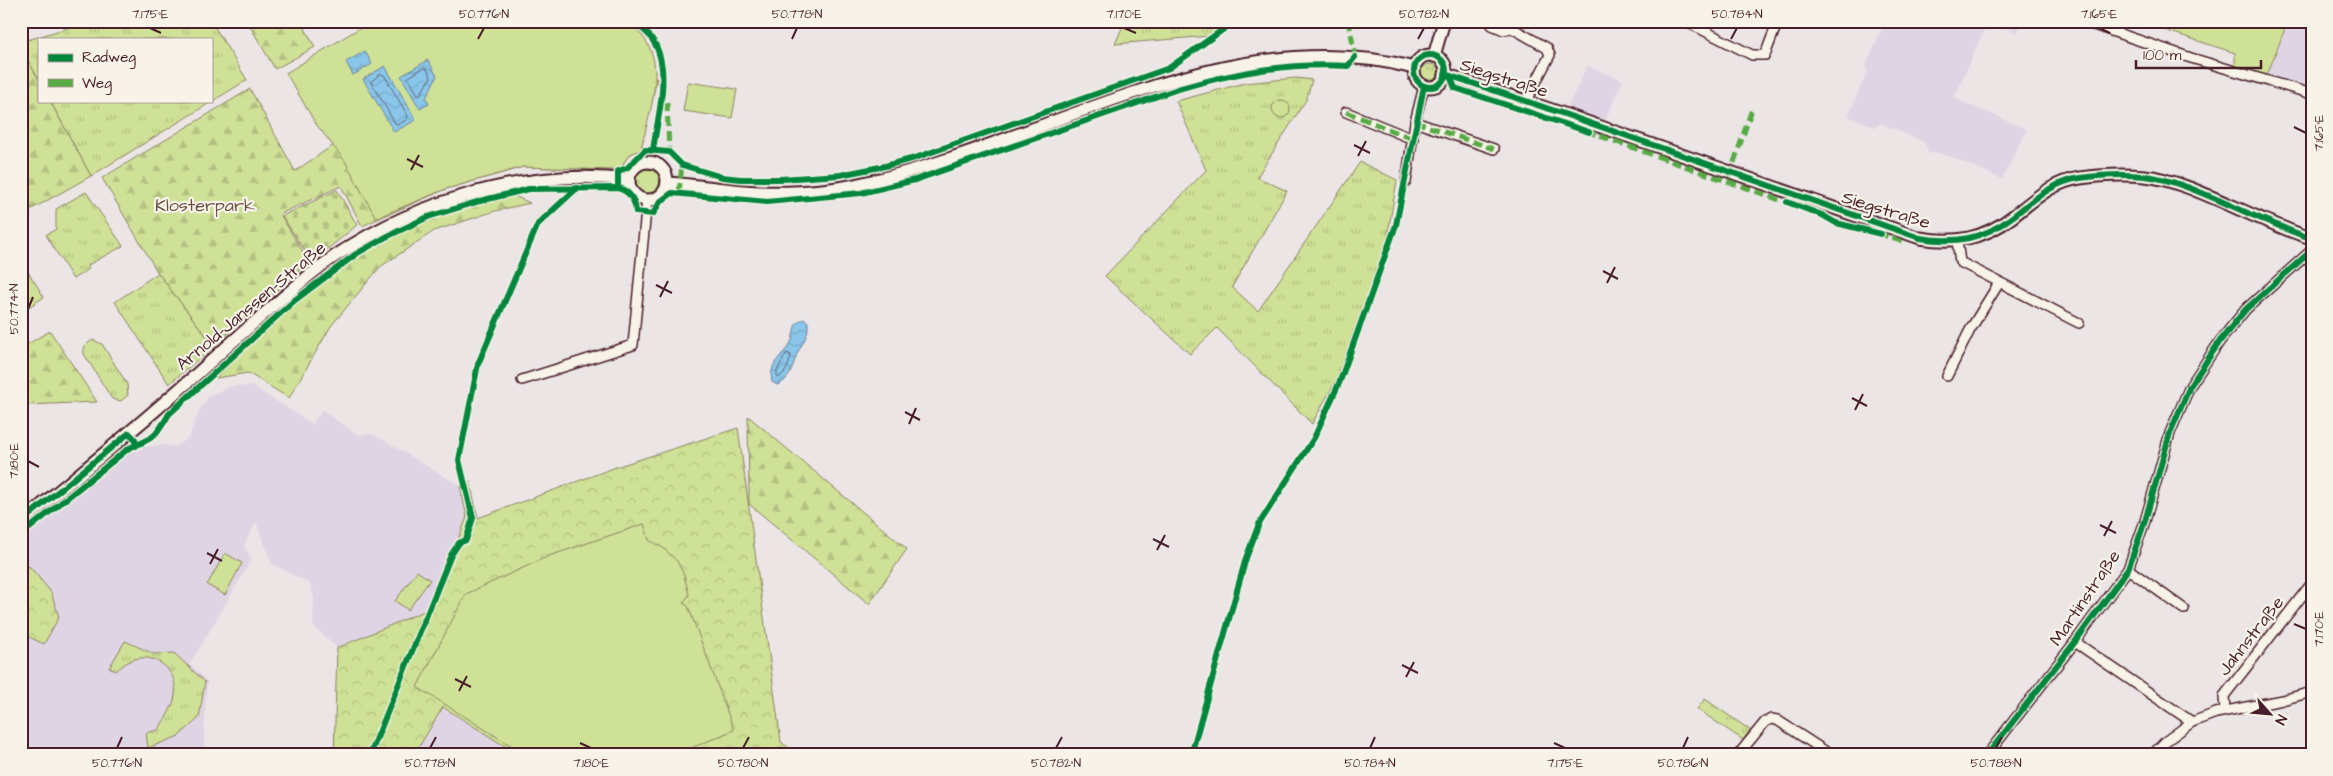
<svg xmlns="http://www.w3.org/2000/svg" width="2333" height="776" viewBox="0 0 2333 776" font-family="'Architects Daughter',sans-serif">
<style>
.built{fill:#dfd4e3}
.grass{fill:url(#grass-tufts);stroke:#8c8060}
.forest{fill:url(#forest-firs);stroke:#8c8060}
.cemetery{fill:url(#cemetery-stones);stroke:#8c8060}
.park{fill:url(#park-crowns);stroke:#8c8060}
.garden{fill:#cee196;stroke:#8c8060}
.water{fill:url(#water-waves);stroke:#70839d}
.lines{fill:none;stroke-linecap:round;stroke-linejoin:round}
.shore{stroke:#636277;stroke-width:1}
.minor-casing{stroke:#4a1f2b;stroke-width:12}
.major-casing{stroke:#4a1f2b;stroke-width:15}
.minor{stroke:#f7f3e8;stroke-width:9}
.major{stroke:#f7f3e8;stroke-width:11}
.quiet{stroke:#57aa44;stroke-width:5;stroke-dasharray:10 5;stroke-linecap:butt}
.cycleway-casing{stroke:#f7f3e8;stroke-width:9}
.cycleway{stroke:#00873e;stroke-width:6}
.ticks{fill:none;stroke:#4a1f2b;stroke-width:2}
.labels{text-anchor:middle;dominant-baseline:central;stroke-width:4.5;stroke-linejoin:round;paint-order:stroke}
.street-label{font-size:18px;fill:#4a1f2b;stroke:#f7f3e8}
.park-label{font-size:18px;fill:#6b5046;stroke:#f7f3e8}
.neatline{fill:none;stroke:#4a1f2b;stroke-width:2}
.ticks-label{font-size:12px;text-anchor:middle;fill:#4a1f2b}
</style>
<defs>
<pattern id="grass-tufts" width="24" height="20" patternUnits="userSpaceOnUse" patternTransform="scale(1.25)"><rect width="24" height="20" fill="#cee196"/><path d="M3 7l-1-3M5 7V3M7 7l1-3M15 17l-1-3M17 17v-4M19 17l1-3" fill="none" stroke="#b2c181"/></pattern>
<pattern id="forest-firs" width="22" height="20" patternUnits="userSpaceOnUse" patternTransform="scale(1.25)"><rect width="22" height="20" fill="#cee196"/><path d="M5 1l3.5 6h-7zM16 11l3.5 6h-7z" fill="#b2c181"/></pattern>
<pattern id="cemetery-stones" width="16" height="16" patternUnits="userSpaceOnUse" patternTransform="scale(1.25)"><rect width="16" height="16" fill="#cee196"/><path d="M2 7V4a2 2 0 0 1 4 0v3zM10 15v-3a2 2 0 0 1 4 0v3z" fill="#b2c181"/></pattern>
<pattern id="park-crowns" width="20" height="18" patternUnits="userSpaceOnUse" patternTransform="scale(1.25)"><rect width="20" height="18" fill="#cee196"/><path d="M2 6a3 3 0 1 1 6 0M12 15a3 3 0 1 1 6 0" fill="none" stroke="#b2c181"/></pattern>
<pattern id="water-waves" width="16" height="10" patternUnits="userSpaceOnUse" patternTransform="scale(1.25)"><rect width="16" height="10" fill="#89c6e9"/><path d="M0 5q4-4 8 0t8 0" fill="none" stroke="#78aac8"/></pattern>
</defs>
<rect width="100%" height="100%" fill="#ece5e6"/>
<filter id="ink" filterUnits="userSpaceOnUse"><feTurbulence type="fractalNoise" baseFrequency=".02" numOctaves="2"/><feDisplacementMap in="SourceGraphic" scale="10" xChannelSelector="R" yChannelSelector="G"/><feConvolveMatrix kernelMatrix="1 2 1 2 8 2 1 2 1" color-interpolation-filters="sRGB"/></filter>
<g filter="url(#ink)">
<!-- built -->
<g class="built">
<path d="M 1885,21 L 1988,21 L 1954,98 L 2027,129 L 2002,179 L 1951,157 L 1934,152 L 1929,154 L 1924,142 L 1881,123 L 1875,127 L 1848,116 L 1868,70 L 1865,68 Z"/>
<path d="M 1990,21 L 2022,21 L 2017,33 Z"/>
<path d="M 2288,21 L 2312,21 L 2312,88 L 2267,75 Z"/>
<path d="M 1587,66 L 1623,80 L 1604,123 L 1567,108 Z"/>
<path d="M 229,386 L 252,386 L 313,424 L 322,410 L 358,435 L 371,434 L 382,439 L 460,486 L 467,517 L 463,533 L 453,543 L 448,553 L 424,611 L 337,648 L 313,626 L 314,598 L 310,584 L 272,564 L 256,522 L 244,546 L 252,559 L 190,664 L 207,681 L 203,755 L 21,755 L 21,541 L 135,448 L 162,445 L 176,447 L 189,437 L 199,411 L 208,397 Z"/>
<path d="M 443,707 L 519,755 L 414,755 Z"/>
</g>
<!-- grass -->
<g class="grass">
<path d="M 90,21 L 211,21 L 247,80 L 91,176 L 50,101 L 211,101 L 211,39 L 39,39 L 39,80 L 21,48 L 21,42 Z"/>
<path d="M 1125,21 L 1231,21 L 1209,36 L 1115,44 Z"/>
<circle cx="1430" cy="73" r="9"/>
<path d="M 1296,78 L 1312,80 L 1306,100 L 1257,177 L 1287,191 L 1232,287 L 1258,311 L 1360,162 L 1397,180 L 1387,239 L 1336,380 L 1312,424 L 1217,328 L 1190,354 L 1105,276 L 1206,170 L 1176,101 L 1245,83 Z"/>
<circle cx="648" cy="181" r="12"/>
<path d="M 86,192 L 123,246 L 88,265 L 89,269 L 73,279 L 46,235 L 56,229 L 56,209 Z"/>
<path d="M 158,273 L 214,346 L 169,384 L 115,302 Z"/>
<path d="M 93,340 L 102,344 L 127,384 L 128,395 L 121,401 L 112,399 L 84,354 C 83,346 86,344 93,340 Z"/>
<path d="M 125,641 L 154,654 L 174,653 L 205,682 L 199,718 L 179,736 L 148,748 L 146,733 L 158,730 C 164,720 174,707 175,695 C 178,674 161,656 140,658 C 130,659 123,665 116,671 L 109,668 Z"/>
<path d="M 1705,699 L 1750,730 L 1743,740 L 1697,709 Z"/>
</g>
<!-- forest -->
<g class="forest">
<path d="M 247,21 L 301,21 L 315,47 L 275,69 Z"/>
<path d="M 21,48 L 39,80 L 39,101 L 50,101 L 91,176 L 21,215 Z"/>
<path d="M 657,78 L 641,149 L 629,155 L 621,167 L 611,170 L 523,167 L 446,189 L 362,226 L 341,186 L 280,214 L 309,262 L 214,346 L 158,273 L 102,178 L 250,89 L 295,171 L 341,140 L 644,84 Z"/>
<path d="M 514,196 L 530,203 L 495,211 L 434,231 L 380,267 L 331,326 L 289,398 L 248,373 L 216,378 L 280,316 L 350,260 L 391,236 L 434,217 Z"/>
<path d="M 50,331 L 97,402 L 28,405 L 21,410 L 21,348 Z"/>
<path d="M 748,416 L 907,549 L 869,604 L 749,504 Z"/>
</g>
<!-- cemetery -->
<path class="cemetery" d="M 337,190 L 357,225 L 312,262 L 282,216 Z"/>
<!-- park -->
<g class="park">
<path d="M 21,261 L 44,297 L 21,312 Z"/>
<path d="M 738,428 L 781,742 L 799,755 L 519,755 L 443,707 L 414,755 L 334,755 L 337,648 L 424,611 L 430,611 L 467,517 L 460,486 L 470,482 L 478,518 L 619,466 Z"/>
<path d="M 29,566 L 51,592 L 59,617 L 44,644 L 21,633 L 21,573 Z"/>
</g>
<!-- garden -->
<g class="garden">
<path d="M 371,21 L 624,21 C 674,49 651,105 641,149 L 629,155 L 621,167 L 611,170 L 523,167 L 446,189 L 376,218 L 345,161 L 316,124 L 286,73 Z"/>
<path d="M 2137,21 L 2288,21 L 2267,75 L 2235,66 L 2235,53 Z"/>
<path d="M 688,82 L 737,89 L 732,118 L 683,111 Z"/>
<circle cx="1281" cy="109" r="9"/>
<path d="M 644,524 L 649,540 L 663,548 L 677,561 L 684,575 L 689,595 L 683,603 L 688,606 L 734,730 L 684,751 L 682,755 L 526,755 L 417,687 L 466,594 L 549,556 Z"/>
<path d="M 225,553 L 242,563 L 225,595 L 207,585 Z"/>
<path d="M 417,571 L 430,580 L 408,610 L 395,601 Z"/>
</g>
<!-- water -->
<g class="water">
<path d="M 365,51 L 372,64 L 353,75 L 346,62 Z"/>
<path d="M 428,60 L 437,76 L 426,98 L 429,104 L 420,109 L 401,76 Z"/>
<path d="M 385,66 L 416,120 L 394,132 L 363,79 Z"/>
<path d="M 805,319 L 808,322 C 809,336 804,340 798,352 C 792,364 792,380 777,385 L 772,382 C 768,360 786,355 792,340 C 795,331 792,322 805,319 Z"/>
</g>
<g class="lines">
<!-- shore -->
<g class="shore">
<path d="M 424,68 L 427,69 L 431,77 L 419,96 L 408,78 Z"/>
<path d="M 381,74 L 384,75 L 408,116 L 407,119 L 398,125 L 395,123 L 371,82 Z"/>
<path d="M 787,353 L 791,355 C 789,364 786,375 777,378 L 777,371 Z"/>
</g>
<!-- minor casing -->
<g class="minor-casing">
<g id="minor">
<path d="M 1685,21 L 1752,55 L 1765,55 L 1778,21"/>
<path d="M 2082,21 L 2191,58 L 2312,94"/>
<path d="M 1492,25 L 1504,30 L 1512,28 L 1547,48 L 1550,55 L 1526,101"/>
<path d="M 1346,112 L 1413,139"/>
<path d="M 1415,122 L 1494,149"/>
<path d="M 1406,182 L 1415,122 L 1424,86"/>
<path d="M 1957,241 L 1960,262 L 2079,323"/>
<path d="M 1947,376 L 1970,330 L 1999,283"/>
<path d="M 522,380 L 633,345 L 647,200"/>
<path d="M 2128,569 L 2184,609"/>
<path d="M 2075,642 L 2192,722"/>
<path d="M 2225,711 L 2224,696 L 2312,583"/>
<path d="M 1738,755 L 1765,722 L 1771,719 L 1777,720 L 1831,755"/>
<path d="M 1987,755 L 2075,642 L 2128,569 L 2145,521 L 2170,433 L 2190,386 L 2220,341 L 2246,309 L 2312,250"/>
<path d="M 2152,755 L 2166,741 L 2192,722 L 2216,713 L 2282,700 L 2312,692"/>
</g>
</g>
<!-- major casing -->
<g class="major-casing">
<g id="major">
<circle cx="1430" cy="71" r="16"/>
<path d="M 1434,56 L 1444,21"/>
<path d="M 1445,74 L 1564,114 L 1920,238 C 1955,244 1984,239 2012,217 C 2034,200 2052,182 2080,178 C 2101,175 2124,174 2145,176 C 2178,179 2230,206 2262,219 C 2278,225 2295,234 2312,238"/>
<circle cx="648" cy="181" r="19"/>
<path d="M 667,183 C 698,185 729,191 759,192 C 793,193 830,191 863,183 C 1042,144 1227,18 1414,68"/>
<path d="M 21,522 C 78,476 134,429 189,381 C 229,345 269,308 311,274 C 395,207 521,166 629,180"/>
</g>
</g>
<!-- minor -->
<use href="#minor" class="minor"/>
<!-- major -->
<use href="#major" class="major"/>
<!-- quiet -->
<g class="quiet">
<path d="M 1345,21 L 1350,27 L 1355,57 L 1353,60"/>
<path d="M 667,102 L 669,152"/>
<path d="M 1346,112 L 1413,139"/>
<path d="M 1415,122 L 1494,149"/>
<path d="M 1586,131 L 1791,204"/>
<path d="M 1729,177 L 1753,106"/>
<path d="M 679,193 L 682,165"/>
<path d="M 1878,233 L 1900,241 L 1902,234"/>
</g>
<!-- cycleway casing -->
<g class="cycleway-casing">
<g id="cycleway">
<path d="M 630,21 C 680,44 659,107 653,150"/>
<circle cx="1430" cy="71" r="16"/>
<path d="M 1445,74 L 1564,114 L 1920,238 C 1955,244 1984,239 2012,217 C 2034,200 2052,182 2080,178 C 2101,175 2124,174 2145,176 C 2178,179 2230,206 2262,219 C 2278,225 2295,234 2312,238"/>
<path d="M 1450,76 L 1455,88 L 1589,132"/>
<path d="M 618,188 L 618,171 L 627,168 L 645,150 L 669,152 L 682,165 L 722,177 L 741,179 L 780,179 L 840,175 L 885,166 L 915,158 L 1169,68 L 1235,21"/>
<path d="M 1787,202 L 1822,215 L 1836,223 L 1881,234"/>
<path d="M 21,522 L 129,433 L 135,439 L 136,446"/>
<path d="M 21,535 L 129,448 C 153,439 156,437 169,414 L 295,300 L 356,254 L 386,237 L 428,217 L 480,201 L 529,189 L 618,188 C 629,191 635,200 636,212 L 653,214 L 660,202 L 672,193 L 767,202 L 861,193 L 915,180 L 1178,89 C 1233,73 1289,62 1348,66 L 1355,57"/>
<path d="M 370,755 L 451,555 L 459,543 L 466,540 L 473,518 L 459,460 L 478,364 L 538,224 L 577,188"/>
<path d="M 1191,755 L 1246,558 L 1259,524 L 1314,438 L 1340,381 L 1396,225 L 1424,86"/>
<path d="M 1987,755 L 2075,642 L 2128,569 L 2145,521 L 2170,433 L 2190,386 L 2220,341 L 2246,309 L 2312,250"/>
</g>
</g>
<!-- cycleway -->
<use href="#cycleway" class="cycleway"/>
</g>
</g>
<!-- ticks -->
<path class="ticks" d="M 150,28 L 161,33M 1124,28 L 1136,33M 2099,28 L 2110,33M 478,39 L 484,28M 792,39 L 797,28M 1418,39 L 1424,28M 1731,39 L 1737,28M 2294,127 L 2306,133M 1354,145 L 1370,153M 1358,156 L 1366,141M 407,159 L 423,167M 411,170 L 419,155M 1603,271 L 1618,279M 1607,283 L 1615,267M 656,285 L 672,293M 660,297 L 668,281M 28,309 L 33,297M 1852,398 L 1867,406M 1855,410 L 1863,394M 905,412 L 920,420M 909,424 L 916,408M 28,461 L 39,467M 2100,525 L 2116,533M 2104,536 L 2112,521M 1153,539 L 1169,547M 1157,550 L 1165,535M 207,553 L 222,561M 210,564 L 218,549M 2294,624 L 2306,629M 1402,665 L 1418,673M 1406,677 L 1414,662M 455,679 L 471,687M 459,691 L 467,676M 580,743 L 591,748M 1554,743 L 1565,748M 117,748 L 122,737M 430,748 L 436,737M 743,748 L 749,737M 1056,748 L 1062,737M 1370,748 L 1375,737M 1683,748 L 1688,737M 1996,748 L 2002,737"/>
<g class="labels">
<!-- street labels -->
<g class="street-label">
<text transform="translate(1504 78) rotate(18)">Siegstraße</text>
<text transform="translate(1886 210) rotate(17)">Siegstraße</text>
<text transform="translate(251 306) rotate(-40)">Arnold-Janssen-Straße</text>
<text transform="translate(2085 598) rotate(-56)">Martinstraße</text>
<text transform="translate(2251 636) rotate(-52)">Jahnstraße</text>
</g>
<!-- park labels -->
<g class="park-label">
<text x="205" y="205">Klosterpark</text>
</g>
</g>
<!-- margin -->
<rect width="2333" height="776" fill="none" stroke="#f7f3e8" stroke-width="55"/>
<!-- legend -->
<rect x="38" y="38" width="175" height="65" fill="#f7f3e8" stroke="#b29e9c"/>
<rect x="48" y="54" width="25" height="8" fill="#00873e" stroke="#b29e9c"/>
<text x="82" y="62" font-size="15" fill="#4a1f2b">Radweg</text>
<rect x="48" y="79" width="25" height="8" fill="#57aa44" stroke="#b29e9c"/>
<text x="82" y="88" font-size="15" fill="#4a1f2b">Weg</text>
<!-- north arrow -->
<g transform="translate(2270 714) rotate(117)" stroke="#f7f3e8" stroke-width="4" paint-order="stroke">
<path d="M0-4L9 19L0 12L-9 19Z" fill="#4a1f2b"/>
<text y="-8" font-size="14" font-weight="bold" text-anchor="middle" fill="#4a1f2b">N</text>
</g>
<!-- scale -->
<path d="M2136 60v8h125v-8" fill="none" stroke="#4a1f2b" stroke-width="2.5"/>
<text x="2143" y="60" font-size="15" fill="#4a1f2b" stroke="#f7f3e8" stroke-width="4" paint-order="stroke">100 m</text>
<rect x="28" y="28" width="2278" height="720" class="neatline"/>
<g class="ticks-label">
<text x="150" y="18">7.175°E</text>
<text x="484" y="18">50.776°N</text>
<text x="797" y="18">50.778°N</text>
<text x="1124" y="18">7.170°E</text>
<text x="1424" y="18">50.782°N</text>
<text x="1737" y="18">50.784°N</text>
<text x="2099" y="18">7.165°E</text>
<text transform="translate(2319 133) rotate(-90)" y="4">7.165°E</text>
<text transform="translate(14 309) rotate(-90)" y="4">50.774°N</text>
<text transform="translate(14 461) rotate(-90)" y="4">7.180°E</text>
<text transform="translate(2319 629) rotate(-90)" y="4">7.170°E</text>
<text x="117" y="767">50.776°N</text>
<text x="430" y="767">50.778°N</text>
<text x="591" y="767">7.180°E</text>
<text x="743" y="767">50.780°N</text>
<text x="1056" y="767">50.782°N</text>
<text x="1370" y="767">50.784°N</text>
<text x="1565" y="767">7.175°E</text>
<text x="1683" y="767">50.786°N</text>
<text x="1996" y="767">50.788°N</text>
</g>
</svg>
